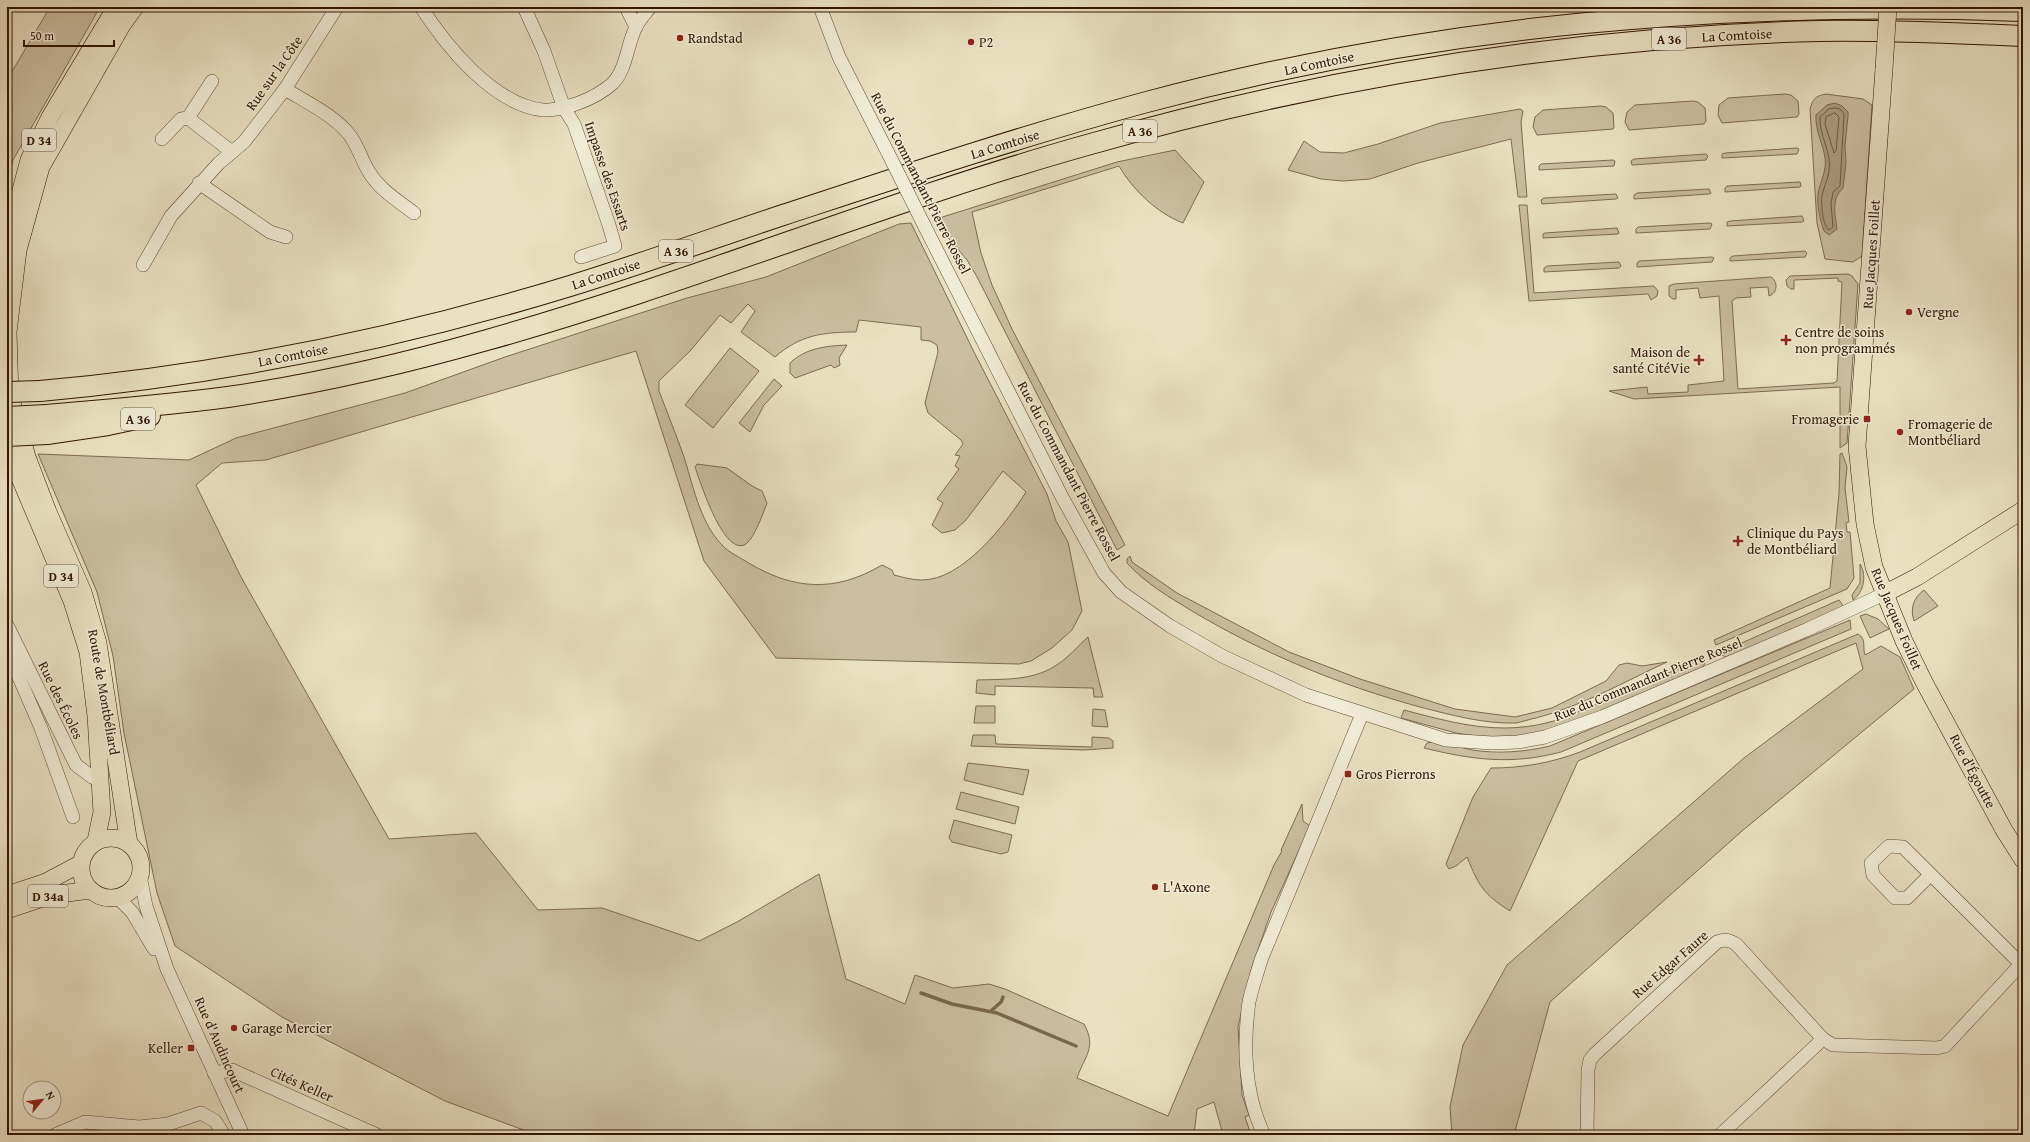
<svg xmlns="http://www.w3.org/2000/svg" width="2030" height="1142" viewBox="0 0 2030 1142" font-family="'Gentium Book Plus',serif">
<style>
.green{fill:#cbbea1;stroke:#7e6a52;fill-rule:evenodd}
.water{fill:#ab9c81;stroke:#7a664e}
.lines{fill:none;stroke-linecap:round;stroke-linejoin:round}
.shore{stroke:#6e5842;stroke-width:1}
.stream{stroke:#7a664e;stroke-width:3.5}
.minor-casing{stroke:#5f4832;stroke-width:14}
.major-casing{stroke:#311502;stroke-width:18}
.highway-casing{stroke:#311502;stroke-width:22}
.minor{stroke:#f1ecd7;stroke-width:13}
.major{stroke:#eae1c2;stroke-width:17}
.highway{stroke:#eae1c2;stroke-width:20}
.minor-bridge-casing{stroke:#5f4832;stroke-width:14;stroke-linecap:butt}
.major-bridge-casing{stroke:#311502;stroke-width:18;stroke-linecap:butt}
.highway-bridge-casing{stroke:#311502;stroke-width:22;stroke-linecap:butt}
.minor-bridge{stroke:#f1ecd7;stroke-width:13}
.major-bridge{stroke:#eae1c2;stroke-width:17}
.highway-bridge{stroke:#eae1c2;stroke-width:20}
.poi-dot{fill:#8f2418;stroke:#f1ecd7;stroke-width:1.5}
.labels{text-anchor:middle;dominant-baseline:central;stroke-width:3;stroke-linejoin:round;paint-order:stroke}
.shield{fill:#f1ecd7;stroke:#6b5642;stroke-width:1}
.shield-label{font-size:13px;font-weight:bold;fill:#311502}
.street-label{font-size:14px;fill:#311502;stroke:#f1ecd7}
.poi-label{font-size:14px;fill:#311502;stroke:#f1ecd7;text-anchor:start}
</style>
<rect width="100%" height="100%" fill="#eae1c2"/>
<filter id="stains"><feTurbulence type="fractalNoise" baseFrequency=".005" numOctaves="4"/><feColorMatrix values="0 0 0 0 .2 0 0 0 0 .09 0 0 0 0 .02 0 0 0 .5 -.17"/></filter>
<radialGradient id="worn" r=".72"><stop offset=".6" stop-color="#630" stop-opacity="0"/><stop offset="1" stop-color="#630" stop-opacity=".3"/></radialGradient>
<!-- green -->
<g class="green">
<path d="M 50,7 L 100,7 L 13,160 L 7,184 L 7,80 Z"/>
<path d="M 1785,94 L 1791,95 L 1798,101 L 1799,114 L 1797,117 L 1722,123 L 1718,115 L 1719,105 L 1728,98 Z"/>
<path d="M 1826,94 L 1863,99 L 1872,105 L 1862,256 L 1853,262 L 1825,259 L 1817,223 L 1810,109 C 1813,99 1815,96 1826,94 Z"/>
<path d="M 1693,101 L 1698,102 L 1705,108 L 1706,121 L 1704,124 L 1629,130 L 1625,122 L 1627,112 L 1635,105 Z"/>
<path d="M 1601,106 L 1606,107 L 1613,113 L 1614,127 L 1613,129 L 1537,135 L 1533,127 L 1535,117 L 1543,110 Z"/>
<path d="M 1520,109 L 1523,111 L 1521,122 L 1527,197 L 1518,197 L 1511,139 L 1418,163 L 1370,179 L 1343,181 L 1321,179 L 1288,170 L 1304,141 L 1320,152 L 1344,153 L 1378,144 L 1440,123 Z"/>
<path d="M 1797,148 L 1799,149 L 1797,154 L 1722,158 L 1722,154 L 1725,153 Z"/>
<path d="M 1175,150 L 1204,182 L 1183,223 C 1157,213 1133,190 1119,166 L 972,212 L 981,253 L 992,285 L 1012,329 L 1125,545 L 1117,550 L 976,275 L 967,260 L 933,220 L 1117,162 Z"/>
<path d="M 1706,154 L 1708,156 L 1706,160 L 1632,165 L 1631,161 L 1634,159 Z"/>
<path d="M 1613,160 L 1615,161 L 1614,166 L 1539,170 L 1539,166 L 1541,164 Z"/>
<path d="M 1800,182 L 1801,186 L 1800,187 L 1725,192 L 1725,188 L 1727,186 Z"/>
<path d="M 1709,189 L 1711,193 L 1709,194 L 1634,199 L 1634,195 L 1637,193 Z"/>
<path d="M 1616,194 L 1618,198 L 1616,199 L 1542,204 L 1541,200 L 1544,198 Z"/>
<path d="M 1519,205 L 1527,205 L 1534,293 L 1654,286 L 1658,291 L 1657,296 L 1651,300 L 1648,294 L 1529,301 Z"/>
<path d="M 1802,216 L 1804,221 L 1802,222 L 1727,226 L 1727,222 L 1730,221 Z"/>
<path d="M 911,223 L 975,354 L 1047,494 L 1056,521 L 1068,542 L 1082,611 L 1072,630 L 1052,648 L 1031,661 L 1019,664 L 776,658 L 704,561 L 636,351 L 266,460 L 222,463 L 196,485 L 241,577 L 389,839 L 476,833 L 538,910 L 602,908 L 699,941 L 737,922 L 819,874 L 846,979 L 905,1004 L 915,975 L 953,988 L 989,984 L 1005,989 L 1084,1024 C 1097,1048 1085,1055 1077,1078 L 1168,1116 L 1274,865 L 1282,851 L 1281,850 L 1302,804 L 1303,821 L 1310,826 L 1271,912 L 1251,970 L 1238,1027 L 1242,1095 L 1249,1115 L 1245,1117 L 1251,1135 L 1223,1135 L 1214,1102 L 1197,1109 L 1194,1135 L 537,1135 L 445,1101 L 282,1017 L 175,946 L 157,893 L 124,733 L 113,656 L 97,592 L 38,454 L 189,460 L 236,438 L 405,393 L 505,357 L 687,298 L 766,277 L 899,224 ZM 748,304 L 755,311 L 741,332 L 775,357 C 800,335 823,332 856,332 L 859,320 L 921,327 L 921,340 L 930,341 L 937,345 L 938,352 L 925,403 L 928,413 L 961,440 L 963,444 L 955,455 L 960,456 L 955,466 L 959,469 L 937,499 L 943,503 L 932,525 L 942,533 L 955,530 L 966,520 L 1003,471 L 1026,492 C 1006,524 962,581 921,580 C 912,580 902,577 894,575 L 892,570 L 882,565 C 835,593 793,590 747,562 C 739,557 728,552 722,545 C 699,521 693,484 683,454 C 675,432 667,412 659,391 L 659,381 L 691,350 L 720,315 L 731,323 Z"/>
<path d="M 1710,223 L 1712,224 L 1710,229 L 1636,233 L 1636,229 L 1638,227 Z"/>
<path d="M 1617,228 L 1619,233 L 1618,234 L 1543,238 L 1543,234 L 1545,233 Z"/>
<path d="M 1805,251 L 1807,253 L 1805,257 L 1730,261 L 1730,258 L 1733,256 Z"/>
<path d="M 1712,257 L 1714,258 L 1712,262 L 1637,267 L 1637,263 L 1639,261 Z"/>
<path d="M 1619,262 L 1621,266 L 1619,268 L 1544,272 L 1544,268 L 1547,266 Z"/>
<path d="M 1848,274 L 1852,276 L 1858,284 L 1847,443 L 1840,448 L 1840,387 L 1634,399 L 1609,391 L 1647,387 L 1648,394 L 1688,392 L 1688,385 L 1724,381 L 1719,296 L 1700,298 L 1698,288 L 1676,290 L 1676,299 L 1673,299 L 1669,296 L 1669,286 L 1674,284 L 1771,277 C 1778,281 1778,293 1769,296 L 1768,287 L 1750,288 L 1751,297 L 1736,298 L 1732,301 L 1738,389 L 1834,383 L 1837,381 L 1842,282 L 1838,281 L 1838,278 L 1794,280 L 1794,289 L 1791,289 L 1787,286 L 1786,280 L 1790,276 Z"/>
<path d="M 847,345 L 839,358 L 840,365 L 834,368 L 831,365 L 795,378 L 790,373 L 790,363 C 806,348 826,346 847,345 Z"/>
<path d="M 730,348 L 759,371 L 713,428 L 685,405 Z"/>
<path d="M 774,379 L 782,386 L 764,405 L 750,432 L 739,423 Z"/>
<path d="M 1842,453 L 1847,467 L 1845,488 L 1849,522 L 1846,523 L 1847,532 L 1850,532 L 1854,578 L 1847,589 L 1716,645 L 1714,640 L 1830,588 L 1839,493 L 1840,454 Z"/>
<path d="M 697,464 L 727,468 L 752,486 L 762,491 L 767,503 C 763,513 755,537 746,544 C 724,558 700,481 695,467 Z"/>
<path d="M 1130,556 L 1132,562 L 1177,593 L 1289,652 L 1360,679 L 1455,709 L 1515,717 L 1552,708 L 1606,681 L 1619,665 L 1627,663 L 1642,666 L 1667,662 C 1624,682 1582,706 1536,718 C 1530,719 1522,722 1516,723 C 1484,724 1451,715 1420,707 C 1340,685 1264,654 1192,611 C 1169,597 1145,583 1127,563 L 1127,559 Z"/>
<path d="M 1860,564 C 1867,575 1864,592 1853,600 L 1852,595 L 1860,583 Z"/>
<path d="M 1924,590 L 1938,606 L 1914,621 C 1910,609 1913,598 1924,590 Z"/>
<path d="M 1839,600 L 1844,607 L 1727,658 L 1719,653 Z"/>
<path d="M 1866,614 L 1878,619 L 1889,629 L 1870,638 L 1860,616 Z"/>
<path d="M 1850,620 L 1851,629 L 1561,752 C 1512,765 1473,760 1424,748 L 1427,743 C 1436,739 1462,748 1472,750 C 1498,754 1525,752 1550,746 Z"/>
<path d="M 1858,634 C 1867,639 1862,647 1865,655 L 1881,646 L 1900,657 L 1914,689 L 1742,831 L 1550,1002 L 1514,1135 L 1452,1135 L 1450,1107 L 1463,1045 L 1507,965 L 1744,758 L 1863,669 L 1856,643 L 1578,761 L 1510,911 C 1483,894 1479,886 1467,857 L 1456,866 L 1449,869 L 1446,864 L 1473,797 L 1491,768 C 1522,768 1551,763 1580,752 Z"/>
<path d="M 1088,637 L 1103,697 L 1094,697 L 1093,688 L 995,686 L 995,695 L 976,693 L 977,680 C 1003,679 1032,681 1055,666 C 1067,659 1078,646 1088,637 Z"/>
<path d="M 1701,659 L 1705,663 L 1703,667 L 1566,726 L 1530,736 L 1483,737 L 1456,733 L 1401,718 L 1404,710 C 1461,725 1508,738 1566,717 Z"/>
<path d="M 976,706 L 995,706 L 995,723 L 974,723 Z"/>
<path d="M 1093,709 L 1105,710 L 1108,727 L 1092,726 Z"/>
<path d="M 973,735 L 995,735 L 996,744 L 1092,747 L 1092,737 L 1109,738 L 1113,741 L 1113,748 L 1084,750 L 971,746 Z"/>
<path d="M 968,763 L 1029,770 L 1023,795 L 964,780 Z"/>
<path d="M 961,792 L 1019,807 L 1015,824 L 956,809 Z"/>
<path d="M 954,820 L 1012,835 L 1008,852 L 1001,854 L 952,842 L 949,838 Z"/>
</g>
<!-- water -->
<path class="water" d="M 1835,103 L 1842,106 L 1848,112 L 1848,116 L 1845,146 L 1846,163 L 1843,188 C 1831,199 1835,214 1837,229 L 1829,235 L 1824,231 C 1820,220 1817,206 1818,194 C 1820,182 1827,171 1825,158 C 1823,143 1815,131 1816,115 L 1827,105 Z"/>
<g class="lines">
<!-- shore -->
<g class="shore">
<path d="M 1835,108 L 1840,109 L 1844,114 L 1840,186 L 1833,192 L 1831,204 L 1833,227 L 1829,230 C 1822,225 1821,203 1822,195 C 1824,187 1828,179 1829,171 C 1832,152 1819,136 1820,117 L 1829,109 Z"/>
<path d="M 1835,113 L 1839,117 L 1836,151 L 1834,153 L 1825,124 L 1826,117 Z"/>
</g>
<!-- stream -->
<g class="stream">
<path d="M 921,993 L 952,1004 L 997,1013 L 1076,1046"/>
<path d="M 991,1011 L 1001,1002 L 1003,997"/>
</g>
<!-- minor casing -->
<g class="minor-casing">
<g id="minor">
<path d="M 421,7 C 446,46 494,105 543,110 C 554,111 566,107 576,104 C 590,99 602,93 613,83 C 627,68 627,44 636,27 C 639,20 646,13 650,7"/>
<path d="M 524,7 L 544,51 L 564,108 L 574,124 L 609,225 L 615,246 L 581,257"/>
<path d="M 626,7 L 636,27"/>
<path d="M 820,7 L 839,57 L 888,153"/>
<path d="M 212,81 L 188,118 L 232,152"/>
<path d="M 285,89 C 306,102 332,114 348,133 C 358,145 361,159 369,172 C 380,190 397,200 414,213"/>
<path d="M 162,139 L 181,119 L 188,118"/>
<path d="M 199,183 L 270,232 L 286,237"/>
<path d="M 924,225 L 1062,497 L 1104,573 L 1121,592 L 1170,626 L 1222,656 L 1306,695 L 1446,740 L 1492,743 L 1518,742 L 1545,737 L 1602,717 L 1806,630 L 1884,594"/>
<path d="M 143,265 L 171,216 L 219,163 L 244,142 L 285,89 L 337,7"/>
<path d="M 7,625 L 76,765 L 92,777 L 99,780"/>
<path d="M 7,650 L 41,728 L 73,817"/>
<path d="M 1930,875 L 1907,898 L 1895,898 L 1873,875 L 1871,863 L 1889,846 L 1903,847 L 2021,964"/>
<path d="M 140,876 L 146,906 L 167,969 L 243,1135"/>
<path d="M 117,897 L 132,912 L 154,949"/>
<path d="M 214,1073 L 232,1070 L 377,1135"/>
<path d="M 55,1135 L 85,1122 L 139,1127 L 168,1124 L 201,1113 L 215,1121 L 224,1135"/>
<path d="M 1264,1135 C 1245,1095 1243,1046 1249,1002 C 1252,988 1257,974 1261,960 L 1362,714"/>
<path d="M 1587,1135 L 1588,1070 L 1590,1060 L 1595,1054 L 1717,942 C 1725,939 1729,940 1736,944 L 1823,1039 L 1833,1045 L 1937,1048 L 1945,1046 L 2023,962"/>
<path d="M 1720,1135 L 1823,1039"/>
</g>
</g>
<!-- major casing -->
<g class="major-casing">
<g id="major">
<path d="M 1884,69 L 1857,446 L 1865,524 L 1874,567 L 1904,641 L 1924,682 L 2004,830 L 2023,860"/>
<path d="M 7,243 L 29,160 L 50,117 L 116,7"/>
<path d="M 7,442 L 11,457 L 72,601 L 88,652 L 96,716 L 102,812 L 96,841"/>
<path d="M 1884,594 L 1917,577 L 2023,510"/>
<circle cx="111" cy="868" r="30"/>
<path d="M 129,844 L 98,643 L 83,592 L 48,512 L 27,457 L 10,396 L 8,332 L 18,250 L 41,167 L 122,25 L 135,7"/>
<path d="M 7,895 L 46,882 L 80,864"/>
<path d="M 7,910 L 52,895 L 90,890"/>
</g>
</g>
<!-- highway casing -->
<g class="highway-casing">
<g id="highway">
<path d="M 40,391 C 219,375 397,339 570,286 C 641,264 711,239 783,215 C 902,176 1022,136 1143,103 C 1433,25 1723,0 2023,11"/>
<path d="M 46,415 C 107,410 168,405 228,397 C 315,384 403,364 487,340 C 690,283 884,202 1087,145 C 1325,77 1572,37 1819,31 C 1887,30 1955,33 2023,36"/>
<path d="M 47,434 L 108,425 L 150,416"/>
</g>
</g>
<!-- minor -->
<use href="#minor" class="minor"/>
<!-- major -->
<use href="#major" class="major"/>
<!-- highway -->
<use href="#highway" class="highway"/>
<!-- minor-bridge casing -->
<g class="minor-bridge-casing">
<path id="minor-bridge" d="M 888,153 L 924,225"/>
</g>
<!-- major-bridge casing -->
<g class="major-bridge-casing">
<path id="major-bridge" d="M 1884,69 L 1888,7"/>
</g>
<!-- highway-bridge casing -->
<g class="highway-bridge-casing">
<g id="highway-bridge">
<path d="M 7,392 L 40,391"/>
<path d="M 7,417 L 46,415"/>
<path d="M 7,436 L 47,434"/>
</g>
</g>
<!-- minor-bridge -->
<use href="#minor-bridge" class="minor-bridge"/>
<!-- major-bridge -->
<use href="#major-bridge" class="major-bridge"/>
<!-- highway-bridge -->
<use href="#highway-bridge" class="highway-bridge"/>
</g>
<!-- markers -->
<g class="poi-dot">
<circle cx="680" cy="38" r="4"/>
<circle cx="971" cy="42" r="4"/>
<circle cx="1909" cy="312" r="4"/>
<path d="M1784 334h4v4h4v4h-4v4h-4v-4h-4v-4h4z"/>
<path d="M1697 354h4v4h4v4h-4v4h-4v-4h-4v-4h4z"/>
<rect x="1863" y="415" width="8" height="8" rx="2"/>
<circle cx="1900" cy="432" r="4"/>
<path d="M1736 535h4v4h4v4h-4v4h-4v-4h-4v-4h4z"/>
<rect x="1344" y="770" width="8" height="8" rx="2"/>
<circle cx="1155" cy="887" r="4"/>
<circle cx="234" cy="1028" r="4"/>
<rect x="187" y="1044" width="8" height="8" rx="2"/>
</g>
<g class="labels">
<!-- shield labels -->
<g class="shield">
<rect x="1652" y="28" width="34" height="22" rx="3"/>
<rect x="1123" y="120" width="34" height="22" rx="3"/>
<rect x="22" y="129" width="34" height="22" rx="3"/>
<rect x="659" y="240" width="34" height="22" rx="3"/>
<rect x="121" y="408" width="34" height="22" rx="3"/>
<rect x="44" y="565" width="34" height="22" rx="3"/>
<rect x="28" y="885" width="40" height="22" rx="3"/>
</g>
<g class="shield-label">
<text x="1669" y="39">A 36</text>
<text x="1140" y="131">A 36</text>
<text x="39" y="140">D 34</text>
<text x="676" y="251">A 36</text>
<text x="138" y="419">A 36</text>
<text x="61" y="576">D 34</text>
<text x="48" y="896">D 34a</text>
</g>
<!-- street labels -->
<g class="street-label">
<text transform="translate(1737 35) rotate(-3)">La Comtoise</text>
<text transform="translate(1319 63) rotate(-12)">La Comtoise</text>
<text transform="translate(274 73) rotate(-55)">Rue sur la Côte</text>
<text transform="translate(1005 144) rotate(-17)">La Comtoise</text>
<text transform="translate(608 176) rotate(71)">Impasse des Essarts</text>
<text transform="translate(921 183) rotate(63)">Rue du Commandant Pierre Rossel</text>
<text transform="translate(1871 254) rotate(-86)">Rue Jacques Foillet</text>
<text transform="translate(606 274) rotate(-18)">La Comtoise</text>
<text transform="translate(293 355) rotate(-11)">La Comtoise</text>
<text transform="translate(1069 471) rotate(62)">Rue du Commandant Pierre Rossel</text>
<text transform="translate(1897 619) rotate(67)">Rue Jacques Foillet</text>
<text transform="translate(1648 679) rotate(-22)">Rue du Commandant Pierre Rossel</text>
<text transform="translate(104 692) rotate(80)">Route de Montbéliard</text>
<text transform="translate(61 700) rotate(64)">Rue des Écoles</text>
<text transform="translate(1973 771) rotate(62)">Rue d'Égoutte</text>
<text transform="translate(1670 964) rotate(-41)">Rue Edgar Faure</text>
<text transform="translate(220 1045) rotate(66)">Rue d'Audincourt</text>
<text transform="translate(302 1084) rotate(24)">Cités Keller</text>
</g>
<!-- poi labels -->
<g class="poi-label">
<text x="688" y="38">Randstad</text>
<text x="979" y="42">P2</text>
<text x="1917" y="312">Vergne</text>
<text x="1795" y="332">Centre de soins<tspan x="1795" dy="16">non programmés</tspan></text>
<text x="1690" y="352" text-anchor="end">Maison de<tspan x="1690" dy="16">santé CitéVie</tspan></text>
<text x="1859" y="419" text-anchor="end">Fromagerie</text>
<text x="1908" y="424">Fromagerie de<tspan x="1908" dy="16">Montbéliard</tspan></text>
<text x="1747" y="533">Clinique du Pays<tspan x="1747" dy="16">de Montbéliard</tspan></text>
<text x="1356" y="774">Gros Pierrons</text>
<text x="1163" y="887">L'Axone</text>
<text x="242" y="1028">Garage Mercier</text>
<text x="183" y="1048" text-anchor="end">Keller</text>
</g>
</g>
<!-- margin -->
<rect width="2030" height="1142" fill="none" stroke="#eae1c2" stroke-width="24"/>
<rect x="8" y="8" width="2014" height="1126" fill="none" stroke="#311502" stroke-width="2"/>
<rect x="12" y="12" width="2006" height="1118" fill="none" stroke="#311502"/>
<!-- north arrow -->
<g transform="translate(42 1100) rotate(61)"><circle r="19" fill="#f1ecd7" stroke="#a49682"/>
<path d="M0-3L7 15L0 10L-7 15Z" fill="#8f2418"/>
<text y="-6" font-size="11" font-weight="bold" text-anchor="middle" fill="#311502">N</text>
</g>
<!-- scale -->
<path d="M24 40v6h90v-6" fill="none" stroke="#311502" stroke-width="2"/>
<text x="30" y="40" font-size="12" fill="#311502" stroke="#f1ecd7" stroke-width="3" paint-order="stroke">50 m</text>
<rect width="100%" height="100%" filter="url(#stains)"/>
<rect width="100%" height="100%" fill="url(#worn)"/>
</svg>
